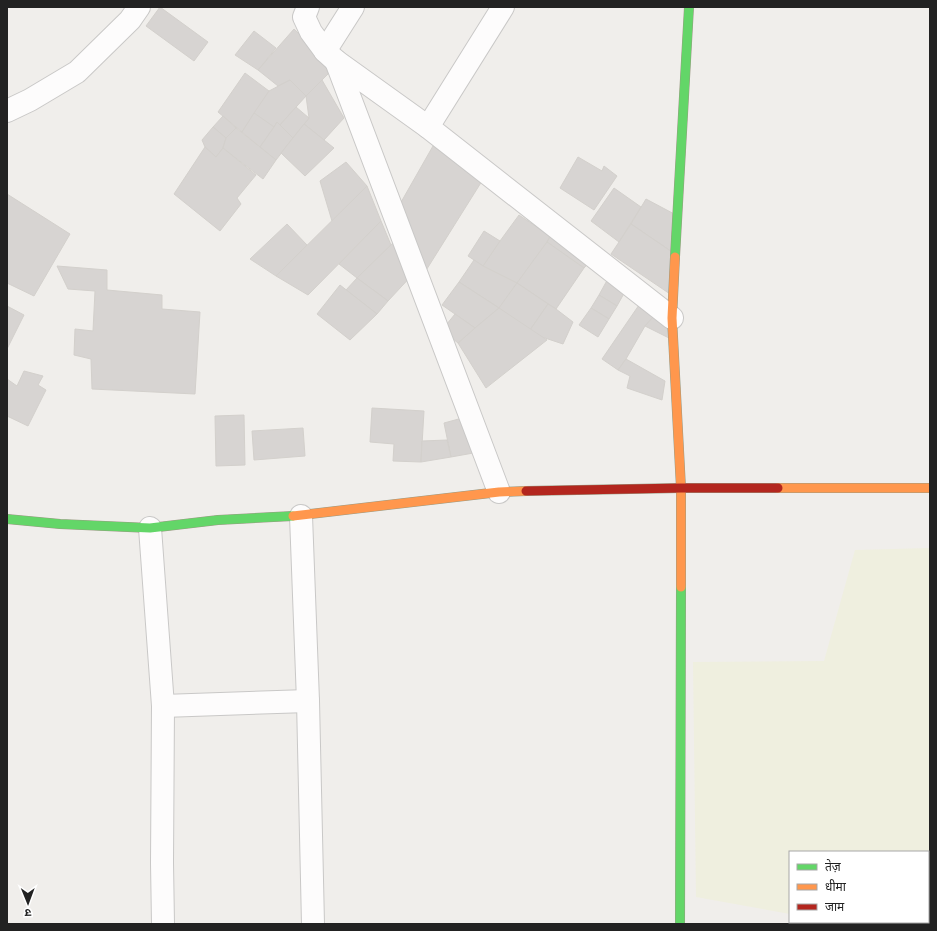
<svg xmlns="http://www.w3.org/2000/svg" width="937" height="931" viewBox="0 0 937 931" font-family="Barlow,'Noto Sans Devanagari',sans-serif">
<style>
.farmland{fill:#efefdf}
.building{fill:#d7d4d2;stroke:#d3d0cc}
.lines{fill:none;stroke-linecap:round;stroke-linejoin:round}
.street-casing{stroke:#c9c8c7;stroke-width:24}
.fast-casing{stroke:#999a82;stroke-width:10}
.slow-casing{stroke:#999a82;stroke-width:10}
.jam-casing{stroke:#999a82;stroke-width:10}
.street{stroke:#fdfcfc;stroke-width:22}
.fast{stroke:#63d668;stroke-width:9}
.slow{stroke:#ff974d;stroke-width:9}
.jam{stroke:#b3261e;stroke-width:9}
</style>
<rect width="100%" height="100%" fill="#f0eeeb"/>
<!-- farmland -->
<path class="farmland" d="M 930,548 L 930,924 L 847,924 L 836,922 L 928,922 L 928,852 L 790,852 L 790,914 L 696,897 L 693,662 L 824,661 L 855,550 Z"/>
<!-- building -->
<g class="building">
<path d="M 160,7 L 208,42 L 194,61 L 146,26 Z"/>
<path d="M 294,29 L 324,58 L 328,74 L 306,96 L 290,80 L 278,86 L 258,70 Z"/>
<path d="M 254,31 L 276,48 L 258,70 L 235,55 Z"/>
<path d="M 245,73 L 269,91 L 242,132 L 218,112 Z"/>
<path d="M 290,80 L 306,96 L 280,125 L 277,122 L 274,127 L 254,113 L 269,91 Z"/>
<path d="M 322,80 L 344,118 L 324,140 L 304,124 L 309,118 L 306,96 Z"/>
<path d="M 296,107 L 309,118 L 293,138 L 280,125 Z"/>
<path d="M 254,113 L 274,127 L 260,147 L 242,132 Z"/>
<path d="M 223,116 L 236,128 L 226,138 L 213,127 Z"/>
<path d="M 277,122 L 293,138 L 276,160 L 260,147 L 274,127 Z"/>
<path d="M 304,124 L 334,148 L 305,176 L 281,153 Z"/>
<path d="M 213,127 L 226,138 L 223,148 L 216,157 L 205,147 L 202,140 Z"/>
<path d="M 236,128 L 276,160 L 263,179 L 223,148 L 226,138 Z"/>
<path d="M 433,146 L 482,181 L 425,272 L 396,211 Z"/>
<path d="M 205,147 L 216,157 L 223,148 L 256,175 L 237,198 L 241,204 L 220,231 L 174,194 Z"/>
<path d="M 578,157 L 602,171 L 604,166 L 617,176 L 594,210 L 560,188 Z"/>
<path d="M 346,162 L 367,186 L 332,221 L 320,181 Z"/>
<path d="M 367,186 L 381,221 L 308,295 L 276,276 Z"/>
<path d="M 614,188 L 641,207 L 619,242 L 591,221 Z"/>
<path d="M 7,194 L 70,234 L 34,296 L 7,283 Z"/>
<path d="M 646,199 L 678,216 L 675,254 L 631,224 Z"/>
<path d="M 519,215 L 550,236 L 547,242 L 517,283 L 483,266 L 500,241 Z"/>
<path d="M 381,221 L 391,245 L 357,278 L 339,264 Z"/>
<path d="M 287,224 L 307,245 L 276,276 L 250,259 Z"/>
<path d="M 631,224 L 675,254 L 673,296 L 611,254 Z"/>
<path d="M 556,227 L 594,257 L 584,268 L 547,242 Z"/>
<path d="M 484,231 L 500,241 L 483,266 L 468,256 Z"/>
<path d="M 397,239 L 415,272 L 388,301 L 357,278 Z"/>
<path d="M 547,242 L 584,268 L 556,309 L 517,283 Z"/>
<path d="M 474,260 L 483,266 L 517,283 L 499,308 L 459,282 Z"/>
<path d="M 57,266 L 107,270 L 107,290 L 162,295 L 162,309 L 200,312 L 195,394 L 92,389 L 91,359 L 74,355 L 75,329 L 93,331 L 95,291 L 68,289 Z"/>
<path d="M 610,275 L 627,288 L 617,306 L 599,295 Z"/>
<path d="M 357,278 L 388,301 L 377,314 L 346,290 Z"/>
<path d="M 459,282 L 499,308 L 475,328 L 442,305 Z"/>
<path d="M 517,283 L 548,304 L 530,330 L 499,308 Z"/>
<path d="M 340,285 L 377,314 L 350,340 L 317,314 Z"/>
<path d="M 599,295 L 617,306 L 609,319 L 591,308 Z"/>
<path d="M 548,304 L 556,309 L 573,322 L 563,344 L 542,337 L 530,330 Z"/>
<path d="M 639,305 L 655,315 L 645,326 L 626,359 L 618,370 L 602,359 Z"/>
<path d="M 7,306 L 24,315 L 7,349 Z"/>
<path d="M 499,308 L 547,340 L 486,388 L 458,343 L 475,328 Z"/>
<path d="M 591,308 L 609,319 L 598,337 L 579,325 Z"/>
<path d="M 455,314 L 475,328 L 458,343 L 442,330 Z"/>
<path d="M 655,315 L 672,318 L 669,338 L 645,326 Z"/>
<path d="M 626,359 L 665,381 L 662,400 L 627,388 L 630,376 L 618,370 Z"/>
<path d="M 24,371 L 43,376 L 38,385 L 46,390 L 28,426 L 7,416 L 7,379 L 17,386 Z"/>
<path d="M 372,408 L 424,411 L 421,462 L 393,461 L 394,444 L 370,442 Z"/>
<path d="M 244,415 L 245,465 L 216,466 L 215,416 Z"/>
<path d="M 466,417 L 479,452 L 451,457 L 444,423 Z"/>
<path d="M 303,428 L 305,456 L 254,460 L 252,431 Z"/>
<path d="M 447,440 L 451,457 L 421,462 L 422,441 Z"/>
</g>
<g class="lines">
<!-- street casing -->
<g class="street-casing">
<g id="street">
<path d="M 308,7 L 304,17 L 311,32 L 325,51 L 336,61"/>
<path d="M 325,51 L 353,7"/>
<path d="M 7,111 L 30,100 L 77,72 L 130,20 L 139,7"/>
<path d="M 428,127 L 503,7"/>
<path d="M 499,492 L 336,61 L 428,127 L 672,318"/>
<path d="M 301,516 L 308,701 L 313,924"/>
<path d="M 150,528 L 163,706 L 162,863 L 163,924"/>
<path d="M 163,706 L 308,701"/>
</g>
</g>
<!-- fast casing -->
<g class="fast-casing">
<g id="fast">
<path d="M 675,257 L 689,7"/>
<path d="M 7,519 L 60,524 L 150,528 L 218,520 L 293,516"/>
<path d="M 680,924 L 681,587"/>
</g>
</g>
<!-- slow casing -->
<g class="slow-casing">
<g id="slow">
<path d="M 675,257 L 672,318 L 681,488 L 681,587"/>
<path d="M 778,488 L 930,488"/>
<path d="M 293,516 L 499,492 L 526,491"/>
</g>
</g>
<!-- jam casing -->
<g class="jam-casing">
<path id="jam" d="M 526,491 L 681,488 L 778,488"/>
</g>
<!-- street -->
<use href="#street" class="street"/>
<!-- fast -->
<use href="#fast" class="fast"/>
<!-- slow -->
<use href="#slow" class="slow"/>
<!-- jam -->
<use href="#jam" class="jam"/>
</g>
<!-- border -->
<rect width="937" height="931" fill="none" stroke="#222222" stroke-width="16"/>
<!-- legend -->
<rect x="789" y="851" width="140" height="72" fill="#ffffff" stroke="#a7a7a7"/>
<rect x="797" y="864" width="20" height="6" fill="#63d668" stroke="#a7a7a7"/>
<text x="825" y="871" font-size="12" fill="#222222">तेज़</text>
<rect x="797" y="884" width="20" height="6" fill="#ff974d" stroke="#a7a7a7"/>
<text x="825" y="891" font-size="12" fill="#222222">धीमा</text>
<rect x="797" y="904" width="20" height="6" fill="#b3261e" stroke="#a7a7a7"/>
<text x="825" y="911" font-size="12" fill="#222222">जाम</text>
<!-- north arrow -->
<g transform="translate(28 903) rotate(179)" stroke="#ffffff" stroke-width="3" paint-order="stroke">
<path d="M0-3L7 15L0 10L-7 15Z" fill="#222222"/>
<text y="-6" font-size="11" font-weight="bold" text-anchor="middle" fill="#222222">उ</text>
</g>
</svg>
